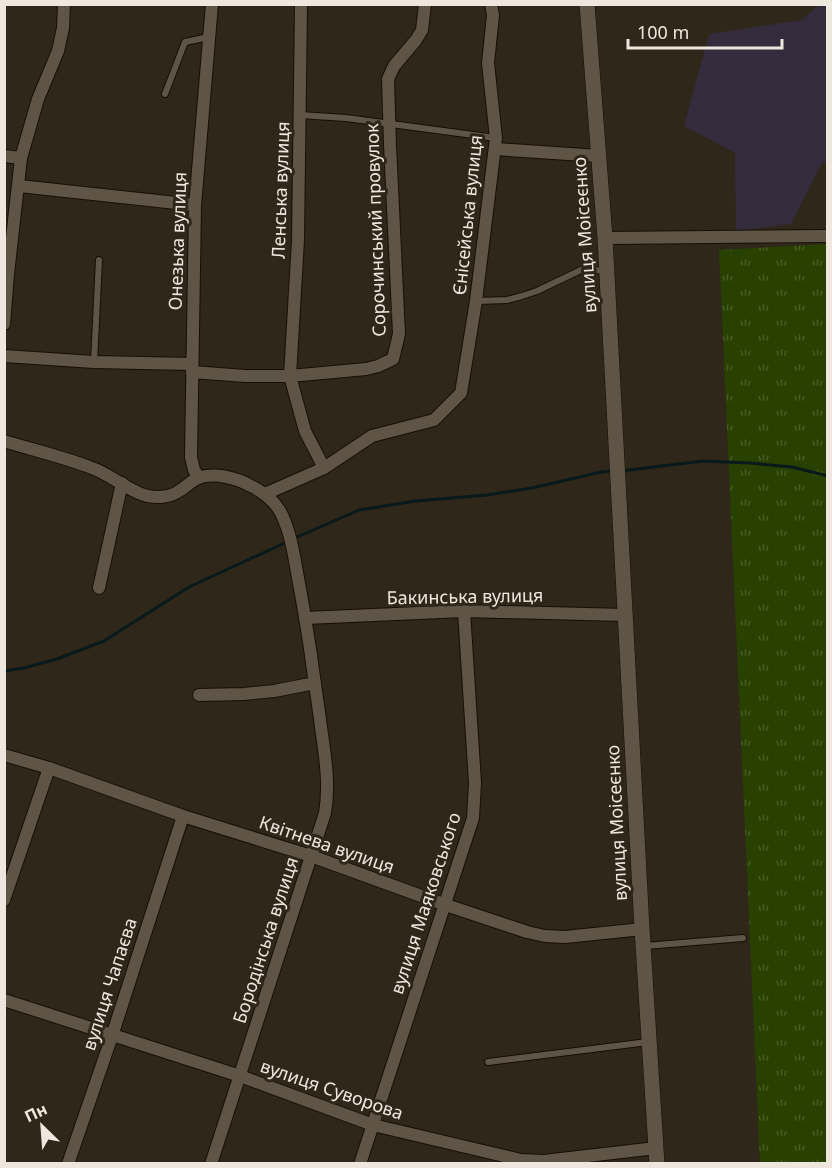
<svg xmlns="http://www.w3.org/2000/svg" width="832" height="1168" viewBox="0 0 832 1168" font-family="'Noto Sans',sans-serif">
<style>
.industrial{fill:#342c3c}
.grass{fill:url(#grass-tufts)}
.lines{fill:none;stroke-linecap:round;stroke-linejoin:round}
.stream{stroke:#081a1c;stroke-width:3}
.service-casing{stroke:#171004;stroke-width:8}
.minor-casing{stroke:#171004;stroke-width:14}
.tertiary-casing{stroke:#171004;stroke-width:16}
.service{stroke:#5e5546;stroke-width:6}
.minor{stroke:#5e5546;stroke-width:12}
.tertiary{stroke:#5e5546;stroke-width:15}
.labels{text-anchor:middle;dominant-baseline:central;stroke-width:6;stroke-linejoin:round;paint-order:stroke}
.street-label{font-size:18px;fill:#ede7de;stroke:#2f2719}
</style>
<defs>
<pattern id="grass-tufts" width="24" height="20" patternUnits="userSpaceOnUse" patternTransform="scale(1.5)"><rect width="24" height="20" fill="#284000"/><path d="M3 7l-1-3M5 7V3M7 7l1-3M15 17l-1-3M17 17v-4M19 17l1-3" fill="none" stroke="#485c25"/></pattern>
</defs>
<rect width="100%" height="100%" fill="#2f2719"/>
<!-- industrial -->
<path class="industrial" d="M 819,5 L 827,5 L 827,160 L 821,165 L 791,224 L 736,231 L 735,153 L 684,126 L 709,34 L 802,20 Z"/>
<!-- grass -->
<path class="grass" d="M 827,244 L 827,1163 L 760,1163 L 719,250 Z"/>
<g class="lines">
<!-- stream -->
<g class="stream">
<path d="M 621,471 L 703,461 L 750,463 L 792,467 L 828,476"/>
<path d="M 295,538 L 359,510 L 416,501 L 487,495 L 532,488 L 601,472 L 612,471"/>
<path d="M 4,671 L 24,668 L 57,659 L 104,641 L 189,587 L 289,541"/>
</g>
<!-- service casing -->
<g class="service-casing">
<g id="service">
<path d="M 165,94 L 185,42 L 209,37"/>
<path d="M 300,115 L 346,118 L 496,138"/>
<path d="M 476,301 L 507,300 L 522,296 L 537,291 L 583,269 L 606,271"/>
<path d="M 94,362 L 99,260"/>
<path d="M 645,946 L 743,938"/>
<path d="M 488,1062 L 648,1042"/>
</g>
</g>
<!-- minor casing -->
<g class="minor-casing">
<g id="minor">
<path d="M 301,4 L 298,240 L 290,376 L 305,431 L 324,468"/>
<path d="M 495,149 L 599,156"/>
<path d="M 4,156 L 21,158"/>
<path d="M 19,186 L 195,205"/>
<path d="M 605,238 L 828,236"/>
<path d="M 4,324 L 8,274 L 21,158 L 38,99 L 58,51 L 63,28 L 64,4"/>
<path d="M 4,356 L 94,362 L 192,364"/>
<path d="M 192,372 L 245,376 L 290,376 L 366,369 L 378,366 L 393,359 L 399,334 L 390,145 L 388,79 L 394,66 L 416,40 L 422,30 L 425,4"/>
<path d="M 4,441 C 33,450 64,457 92,468 C 110,474 131,493 148,496 C 158,498 171,497 179,491 C 186,487 191,481 198,478 C 214,472 237,478 251,486 C 263,492 274,500 281,513 C 291,533 294,556 298,578 C 303,604 307,629 311,655 C 314,679 318,703 321,727 C 325,756 330,784 325,813 L 211,1164"/>
<path d="M 199,478 L 194,470 L 191,457 L 195,206 L 212,4"/>
<path d="M 265,494 L 324,468 L 372,436 L 434,420 L 461,393 L 476,301 L 496,138 L 488,63 L 493,15 L 491,4"/>
<path d="M 99,588 L 122,483"/>
<path d="M 305,618 L 464,611 L 624,615"/>
<path d="M 199,695 L 244,694 L 274,691 L 315,683"/>
<path d="M 4,755 L 49,768 L 183,816 L 311,856 L 446,905 L 527,932 L 545,936 L 565,937 L 642,929"/>
<path d="M 4,900 L 49,768"/>
<path d="M 4,1000 L 240,1076 L 373,1125 L 521,1160 L 544,1161 L 656,1148"/>
<path d="M 68,1164 L 112,1036 L 183,816"/>
<path d="M 360,1164 L 473,818 L 475,783 L 464,611"/>
</g>
</g>
<!-- tertiary casing -->
<g class="tertiary-casing">
<path id="tertiary" d="M 587,4 L 605,238 L 642,929 L 657,1164"/>
</g>
<!-- service -->
<use href="#service" class="service"/>
<!-- minor -->
<use href="#minor" class="minor"/>
<!-- tertiary -->
<use href="#tertiary" class="tertiary"/>
</g>
<g class="labels">
<!-- street labels -->
<g class="street-label">
<text transform="translate(280 190) rotate(-88)">Ленська вулиця</text>
<text transform="translate(467 215) rotate(-84)">Єнісейська вулиця</text>
<text transform="translate(375 230) rotate(-92)">Сорочинський провулок</text>
<text transform="translate(584 235) rotate(-94)">вулиця Моісеєнко</text>
<text transform="translate(177 241) rotate(-88)">Онезька вулиця</text>
<text transform="translate(465 596) rotate(-1)">Бакинська вулиця</text>
<text transform="translate(616 823) rotate(-93)">вулиця Моісеєнко</text>
<text transform="translate(327 844) rotate(19)">Квітнева вулиця</text>
<text transform="translate(425 903) rotate(-72)">вулиця Маяковського</text>
<text transform="translate(265 940) rotate(-72)">Бородінська вулиця</text>
<text transform="translate(109 984) rotate(-72)">вулиця Чапаєва</text>
<text transform="translate(332 1089) rotate(19)">вулиця Суворова</text>
</g>
</g>
<!-- border -->
<rect width="832" height="1168" fill="none" stroke="#ede7de" stroke-width="12"/>
<!-- north arrow -->
<g transform="translate(42 1126) rotate(335)" stroke="#2f2719" stroke-width="4.5" paint-order="stroke">
<path d="M0-4.5L10 22L0 15L-10 22Z" fill="#ede7de"/>
<text y="-9" font-size="16" font-weight="bold" text-anchor="middle" fill="#ede7de">Пн</text>
</g>
<!-- scale -->
<path d="M628 39v9h154v-9" fill="none" stroke="#ede7de" stroke-width="3"/>
<text x="637" y="39" font-size="18" fill="#ede7de" stroke="#2f2719" stroke-width="4.5" paint-order="stroke">100 m</text>
</svg>
